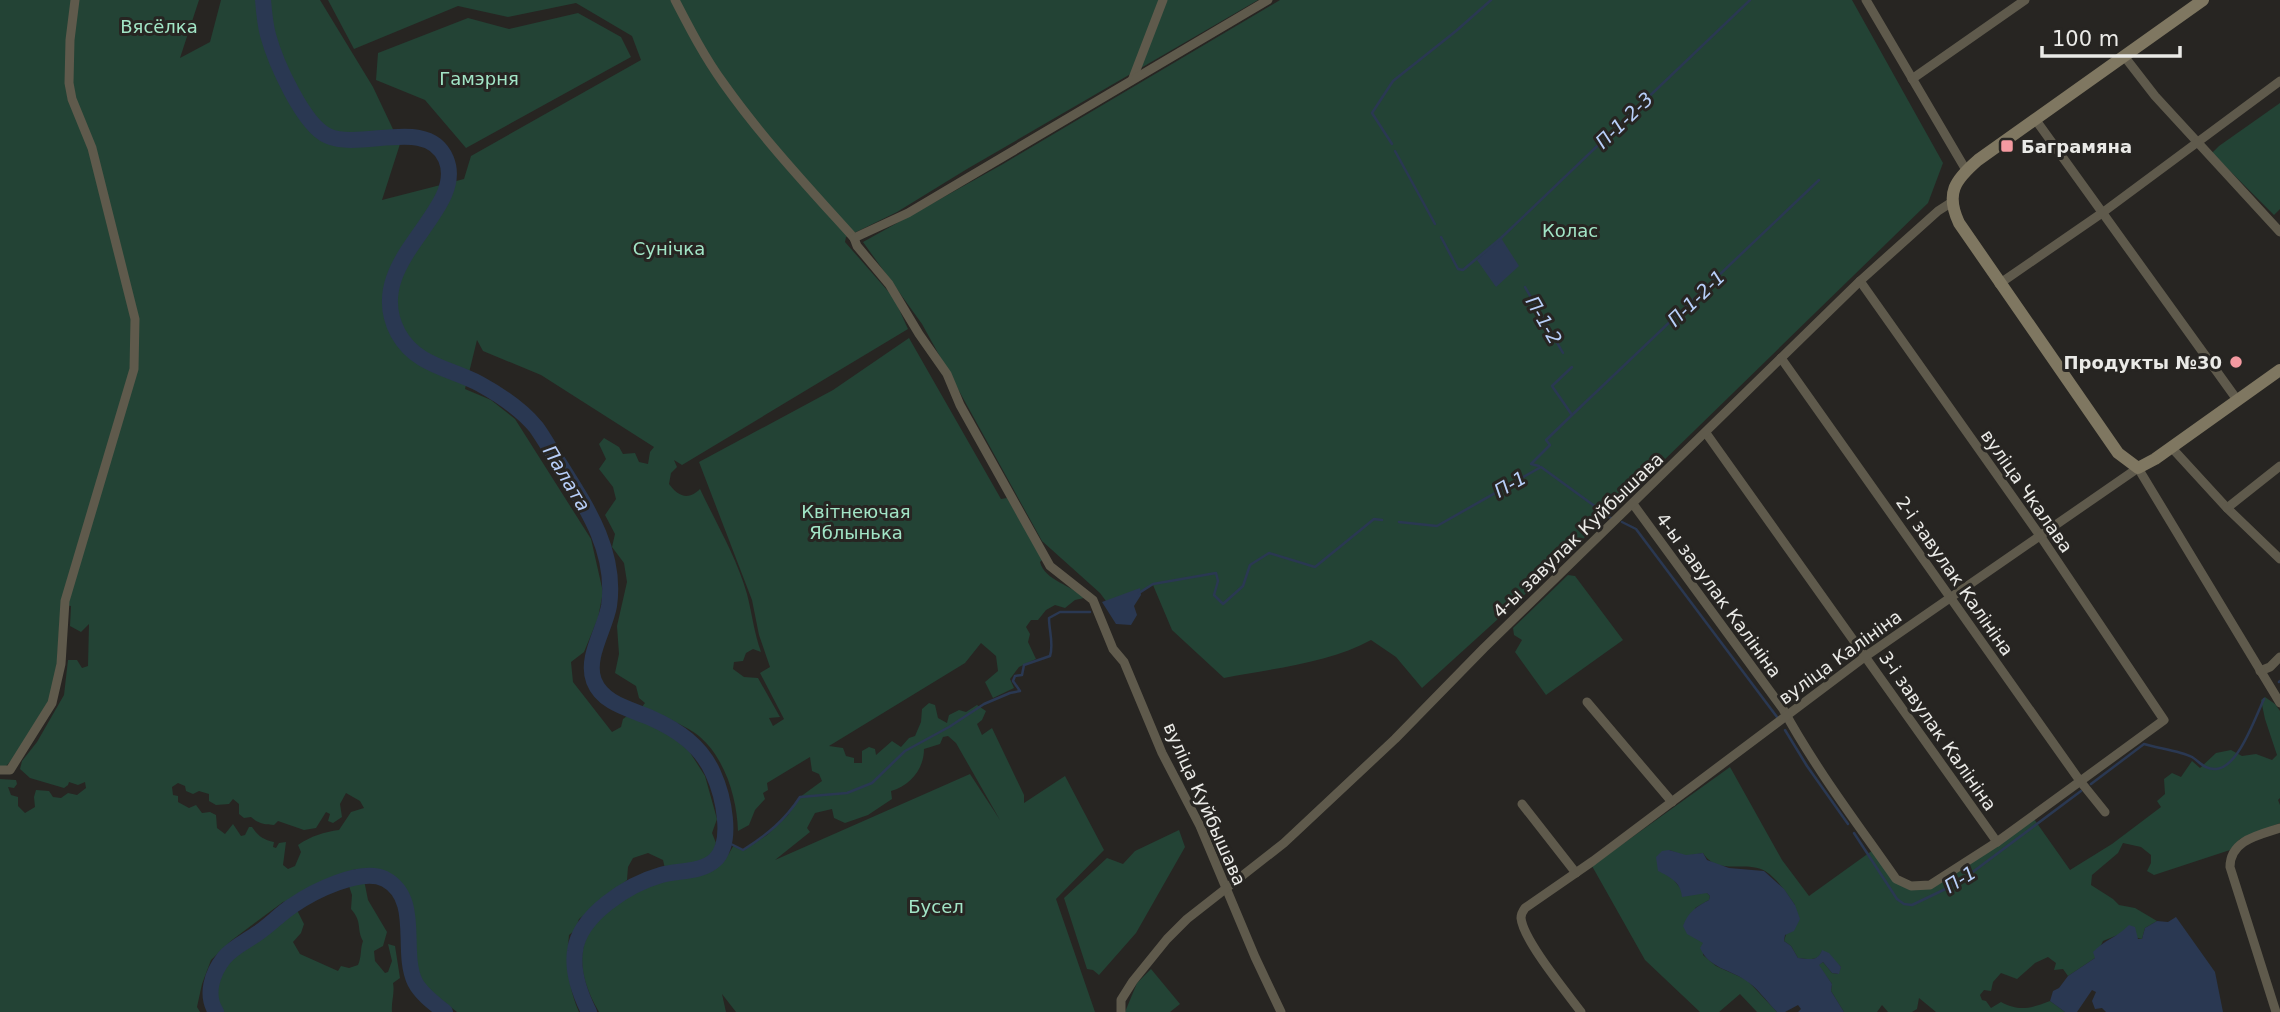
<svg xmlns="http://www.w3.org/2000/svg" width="2280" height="1012" viewBox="0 0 2280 1012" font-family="'DejaVu Sans',sans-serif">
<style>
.green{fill:#234335;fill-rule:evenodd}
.water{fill:#2a3852}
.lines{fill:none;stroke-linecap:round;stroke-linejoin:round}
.stream{stroke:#2a3852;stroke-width:2.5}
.river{stroke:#2a3852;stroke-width:16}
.street{stroke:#5f5a4c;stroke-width:9}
.secondary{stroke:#7f7761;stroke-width:12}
.poi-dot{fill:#f49aa1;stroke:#272522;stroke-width:2.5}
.labels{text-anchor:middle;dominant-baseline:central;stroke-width:6;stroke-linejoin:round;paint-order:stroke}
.park-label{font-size:18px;fill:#a2e5c6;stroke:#272522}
.poi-label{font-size:18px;font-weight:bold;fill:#eaeae7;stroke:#272522;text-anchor:start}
.street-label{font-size:18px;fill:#eaeae7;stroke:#272522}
.water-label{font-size:19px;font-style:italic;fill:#b8cff9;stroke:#272522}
</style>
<rect width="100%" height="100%" fill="#272522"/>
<!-- green -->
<g class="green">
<path d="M 0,0 L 199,0 L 180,58 L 210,42 L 221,0 L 320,0 L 373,87 L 400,144 L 382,200 L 464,179 L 471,156 L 641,60 L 632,36 L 576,3 L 508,17 L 458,6 L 354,49 L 328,0 L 1258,0 L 967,169 L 897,212 L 846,237 L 845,242 L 894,298 L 908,329 L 682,465 L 674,460 L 677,467 L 671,473 L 669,484 C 678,496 688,501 700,489 C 716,523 737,558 747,594 C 752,613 754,633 761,652 L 753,649 L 746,653 L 743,661 L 734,662 L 733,669 L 744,677 L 758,678 L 780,717 L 769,718 L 773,726 L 784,719 L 760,673 L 770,667 L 759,635 L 752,600 L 699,462 L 833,390 L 909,338 L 1001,499 L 1007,498 L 1043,559 L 1040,562 C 1045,581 1072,585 1084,598 L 1075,600 L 1065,608 L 1055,605 L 1046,610 L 1038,620 L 1031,620 L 1026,627 L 1030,634 L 1028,642 L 1036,659 L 1019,667 L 1010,679 L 1014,688 L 993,698 L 985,682 L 998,671 L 996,656 L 981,643 L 965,663 L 829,746 L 843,748 L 846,756 L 854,758 L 854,763 L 862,763 L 862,751 L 869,747 L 875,749 L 876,755 L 892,741 L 901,747 L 909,738 L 915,736 L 921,722 L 922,709 L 929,703 L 935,705 L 938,718 L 947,723 L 949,715 L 959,710 L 966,712 L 977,705 L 986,711 L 982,720 L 977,724 L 982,735 L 992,728 L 1024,795 L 1024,803 L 1065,776 L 1104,850 L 1056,899 L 1095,1012 L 736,1012 L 722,994 L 726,1012 L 599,1012 C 573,967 575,932 619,901 C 632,892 646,884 662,879 C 676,875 697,877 709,872 C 722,866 727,857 734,845 L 743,850 L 767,835 L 788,815 L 800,797 L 822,781 L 819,774 L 812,771 L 810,757 L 767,783 L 768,790 L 763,793 L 765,799 L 755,810 L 749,825 L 738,831 C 737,797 724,754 695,733 C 678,722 660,715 641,708 L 645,703 L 639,698 L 636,686 L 615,673 L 619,654 L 617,626 L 627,582 L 624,563 L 612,547 L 615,534 L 605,515 L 616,499 L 613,487 L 599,469 L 606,459 L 599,444 L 604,438 L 619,447 L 623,454 L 635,453 L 639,462 L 648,464 L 650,452 L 654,447 L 541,375 L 483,351 L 477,340 L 465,389 L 491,400 L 515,419 L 591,539 L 603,592 L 598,618 L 584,652 L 571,662 L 573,682 L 612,732 L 621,727 L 623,719 L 630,714 L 668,733 L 689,751 L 705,776 L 717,819 L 712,833 L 716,843 L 713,853 L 698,863 L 665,869 L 663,860 L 648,853 L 633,858 L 628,867 L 627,880 L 579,919 L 575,930 L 569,935 C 566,962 568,987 579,1012 L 457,1012 L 429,990 L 422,980 L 417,966 L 413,915 L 405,888 L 388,873 L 371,869 L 356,869 L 326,880 L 301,896 L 283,902 L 232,940 L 211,960 L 202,984 L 197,1007 L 200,1012 L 0,1012 L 0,779 L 16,780 L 17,784 L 14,788 L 8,787 L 11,795 L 18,797 L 18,806 L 25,813 L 35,807 L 34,797 L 36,790 L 49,791 L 53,797 L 61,798 L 68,793 L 77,795 L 86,788 L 85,782 L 78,785 L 69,782 L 68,785 L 64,788 L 30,778 L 20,769 L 22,761 L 37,742 L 64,695 L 68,660 L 77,660 L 82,668 L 88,666 L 89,624 L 81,632 L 70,626 L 71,606 L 61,605 L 57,663 L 50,700 L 14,758 L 5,767 L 0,768 ZM 948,736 L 956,743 L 1000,820 L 970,774 L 775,860 L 810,832 L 807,828 L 815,813 L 832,809 L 834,818 L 845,823 L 868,815 L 892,799 L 891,791 C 910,786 924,769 924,749 L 940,744 L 943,737 ZM 178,783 L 185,786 L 186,791 L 193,794 L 199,791 L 209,794 L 209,801 L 216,805 L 229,804 L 233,799 L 239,804 L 239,814 L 244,818 L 251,817 C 257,823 265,825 274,825 L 278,821 L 304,830 L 316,828 L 326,812 L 330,814 L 328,821 L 333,823 L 342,817 L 340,804 L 346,793 L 360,801 L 364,808 L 351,812 L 339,830 C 324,832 311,836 298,845 L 301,852 L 295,866 L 288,869 L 283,865 L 286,842 L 279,843 L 276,848 L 273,847 L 274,842 C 263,840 258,836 252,827 L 249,827 L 245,835 L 241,836 L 233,824 L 225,834 L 217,828 L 216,815 L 210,812 L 202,813 L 196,805 L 189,808 L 178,802 L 178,796 L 173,795 L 172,787 Z"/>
<path d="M 1280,0 L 1852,0 L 1943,163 L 1928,203 L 1542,579 L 1422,688 L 1396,657 L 1371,640 C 1330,663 1270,669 1224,678 L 1172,630 L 1153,585 L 1112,609 L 1100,593 L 1042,541 L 922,324 L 863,242 L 1003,164 Z"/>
<path d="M 578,13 L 621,37 L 631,57 L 466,148 L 425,100 L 376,80 L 378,53 L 468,18 L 509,29 Z"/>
<path d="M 2280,103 L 2280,209 L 2274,215 L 2212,153 L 2219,146 Z"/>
<path d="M 1568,575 L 1575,576 L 1623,640 L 1546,695 L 1515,652 L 1522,640 L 1514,635 L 1513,628 Z"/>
<path d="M 2265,697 L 2275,704 L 2280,711 L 2280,798 L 2278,800 L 2280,805 L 2280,823 L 2240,839 L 2230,850 L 2154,875 L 2147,871 L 2151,863 L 2151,855 L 2141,847 L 2123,843 L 2118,853 L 2092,875 L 2091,885 L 2113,899 L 2119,905 L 2135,908 L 2157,921 L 2145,928 L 2142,939 L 2120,934 L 2103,941 L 2095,958 L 2068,976 L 2063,969 L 2054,970 L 2056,963 L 2048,957 L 2035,963 L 2017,979 L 2001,973 L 1993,982 L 1991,991 L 1984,990 L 1980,995 L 1982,1000 L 1986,1001 L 1991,1008 L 2001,1002 C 2019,1012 2032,1008 2050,1001 L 2065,1012 L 1936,1012 L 1919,998 L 1917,1009 L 1912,1012 L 1888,1012 L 1882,1005 L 1877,1012 L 1844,1012 L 1831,991 L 1832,984 L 1818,965 L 1823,962 L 1832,973 L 1838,974 L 1841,967 L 1822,951 C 1818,962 1808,959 1798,958 L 1791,946 L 1784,941 L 1795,905 C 1787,894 1778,879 1765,871 C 1746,860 1717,876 1703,853 L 1686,856 L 1669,850 L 1673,879 L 1681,889 L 1707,893 L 1710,896 L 1709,900 L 1695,908 L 1703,943 L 1703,955 L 1716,966 L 1747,980 L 1777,1012 L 1780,1012 L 1757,1012 L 1740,994 L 1719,1012 L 1700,1012 L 1645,960 L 1592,866 L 1730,767 L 1782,860 L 1809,896 L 1873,850 L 1894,880 L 1919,890 L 2034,819 L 2070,870 L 2112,844 L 2161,807 L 2157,801 L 2165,794 L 2164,779 L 2172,773 L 2181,777 L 2192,761 L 2200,768 L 2216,753 L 2231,750 L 2242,756 L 2256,754 L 2272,760 L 2277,755 L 2265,719 L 2261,700 Z"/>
<path d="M 1179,830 L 1185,847 L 1136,933 L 1099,975 L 1093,970 L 1087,969 L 1064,898 L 1107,858 L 1123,864 L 1135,851 Z"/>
<path d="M 364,880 L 368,900 L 387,932 L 383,946 L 374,951 L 375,961 L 385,973 L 388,972 L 392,961 L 388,944 L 395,946 L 400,978 L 393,983 C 395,993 391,1002 392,1012 L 222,1012 C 206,992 226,962 242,949 C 249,943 259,940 266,935 C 277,927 287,918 297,910 L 304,924 L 301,933 L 293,942 L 300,954 L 338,971 L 341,966 L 349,968 L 358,965 C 362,956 360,949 363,941 C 356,928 363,923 351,909 L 352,895 L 349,886 Z"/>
<path d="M 1151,969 L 1180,1004 L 1170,1012 L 1125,1012 L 1137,983 Z"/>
</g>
<!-- water -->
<g class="water">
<path d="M 1501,238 L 1519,266 L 1496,287 L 1477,260 Z"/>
<path d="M 1140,588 L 1141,595 L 1134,606 L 1137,615 L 1131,625 L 1116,624 L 1102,602 Z"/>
<path d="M 1669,850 L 1686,855 L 1703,853 L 1707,860 L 1729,868 L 1764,871 L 1784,889 L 1795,905 L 1800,919 L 1794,931 L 1785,935 L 1784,941 L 1791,946 L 1798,958 C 1809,959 1818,962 1822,950 L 1829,953 L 1841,967 L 1839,974 L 1832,973 L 1823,962 L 1819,965 L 1832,984 L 1831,991 L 1844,1012 L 1798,1012 L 1801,1009 L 1798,1005 L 1785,1012 L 1777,1012 C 1767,1002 1757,987 1745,980 C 1729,969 1709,968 1700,948 L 1703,943 L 1687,934 L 1683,926 C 1688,912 1696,907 1709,900 L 1710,896 L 1707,893 L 1682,897 C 1681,882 1670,877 1658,871 L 1656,857 L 1662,851 Z"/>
<path d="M 2176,917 L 2215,972 L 2223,1012 L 2106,1012 L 2102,1008 L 2095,1009 L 2092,1001 L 2096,992 L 2092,990 L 2077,1012 L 2065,1012 L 2050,1001 L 2053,991 L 2059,988 L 2068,976 L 2095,958 L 2093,952 C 2104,940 2118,937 2129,925 L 2135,927 L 2138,939 L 2142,939 L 2145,928 L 2157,921 L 2168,922 Z"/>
</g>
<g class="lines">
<!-- stream -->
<g class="stream">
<path d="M 1392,144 L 1372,113 L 1393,81 L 1456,31 L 1491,0"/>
<path d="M 1395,151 L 1435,224"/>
<path d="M 1441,237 L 1458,269 L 1463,270 L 1501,238 L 1750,0"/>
<path d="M 1525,287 L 1563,353"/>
<path d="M 1572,415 L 1819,180"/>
<path d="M 1539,466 L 1531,464 L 1550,445 L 1546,440 L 1572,415 L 1552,386 L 1572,367"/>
<path d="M 1399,522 L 1437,526 L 1541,467 L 1611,518"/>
<path d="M 1622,522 L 1636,529 L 1777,717"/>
<path d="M 1139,593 L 1153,584 L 1216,573 L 1218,581 L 1214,595 L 1223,604 L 1243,586 L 1250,565 L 1269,553 L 1315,567 L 1374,519 L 1382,520"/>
<path d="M 2279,682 L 2280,681"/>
<path d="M 1785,730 L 1807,766 L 1848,824"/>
<path d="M 2091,784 L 2144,744 C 2157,748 2181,751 2192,757 C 2200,762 2205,770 2216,769 C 2238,768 2255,718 2264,699"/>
<path d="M 1854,833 L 1897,899 L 1904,904 L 1912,905 L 1958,883 L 2081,791"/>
<path d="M 725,841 L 743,850 C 767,835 785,820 800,797 L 847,793 L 872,783 L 905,751 L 949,727 L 984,704 L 1010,693 L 1020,691 L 1013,681 L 1015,676 L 1022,675 L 1024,665 L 1050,656 C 1054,644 1049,631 1049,618 L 1060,612 L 1090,612"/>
</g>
<!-- river -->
<g class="river">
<path d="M 263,0 C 264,12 265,24 268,35 C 275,61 303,125 328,136 C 362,151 428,116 446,159 C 468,212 360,261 398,333 C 416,366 450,368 480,384 C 500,395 521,409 536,427 C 544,438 551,451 559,463 C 586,506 617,552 609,606 C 605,629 585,658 594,681 C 603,704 631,709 651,718 C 678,730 701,746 713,773 C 723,795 734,842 715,860 C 701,873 678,870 661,875 C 629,884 579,915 575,951 C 572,972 580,994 589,1012"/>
<path d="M 216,1012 C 205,995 212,973 224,958 C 233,947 247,941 258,933 C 270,925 280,914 292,906 C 312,892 361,867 385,879 C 422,899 400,951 415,982 C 421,994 435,1004 445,1012"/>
</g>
<!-- street -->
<g class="street">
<path d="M 675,0 C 690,29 705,58 724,84 C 763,139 809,188 854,238 L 857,246 L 889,284 L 919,334 L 947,374 L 960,405 L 1050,566 L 1093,600 L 1113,649 L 1124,662 L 1162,753 L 1200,826 L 1255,957 L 1281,1012"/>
<path d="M 1866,0 L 1966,170"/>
<path d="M 2124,56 L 2155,96 L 2280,232"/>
<path d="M 1133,78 L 1163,0"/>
<path d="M 1912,79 L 2025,0"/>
<path d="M 2035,119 L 2238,401"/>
<path d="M 854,238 L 908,213 L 1268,0"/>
<path d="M 1999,284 L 2102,213 L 2280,81"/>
<path d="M 1781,358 L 2080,781 L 2105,812"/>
<path d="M 1706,433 L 1997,842"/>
<path d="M 2171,447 L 2227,508 L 2280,559"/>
<path d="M 1633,504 L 1783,709 C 1815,768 1857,823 1896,879 L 1911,886 L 1930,885 L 1997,842 L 2164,720 L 2041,537 L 1860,281"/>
<path d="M 2227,508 L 2280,466"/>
<path d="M 2260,671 L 2270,667 L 2280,657"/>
<path d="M 1587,702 L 1672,802"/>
<path d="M 0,770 L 10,770 L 52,703 L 61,664 L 65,601 L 134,369 L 135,319 L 92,148 L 72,99 L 69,83 L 70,40 L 75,0"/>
<path d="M 1522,804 L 1576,873"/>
<path d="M 1121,1012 L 1121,1000 L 1133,981 L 1167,939 L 1187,919 L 1284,843 L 1395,739 L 1484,648 L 1860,281 L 1938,211 L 1952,202"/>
<path d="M 1581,1012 C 1567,993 1523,940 1521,918 C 1521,914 1522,912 1525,908 L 1593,861 L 1866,656 L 2138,468 L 2280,703"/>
<path d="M 2276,1012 L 2230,867 C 2230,840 2259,835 2280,828"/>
</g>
<!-- secondary -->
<path class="secondary" d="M 2203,0 L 1978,160 C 1955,180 1945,193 1959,223 L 2118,453 L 2138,468 L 2155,459 L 2280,370"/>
</g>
<!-- markers -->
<g class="poi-dot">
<rect x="2000" y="139" width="14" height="14" rx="3.5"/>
<circle cx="2236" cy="362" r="7"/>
</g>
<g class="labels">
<!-- park labels -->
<g class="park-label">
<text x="159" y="26">Вясёлка</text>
<text x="479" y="78">Гамэрня</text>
<text x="1570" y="230">Колас</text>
<text x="669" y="248">Сунічка</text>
<text x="856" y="511">Квітнеючая<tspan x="856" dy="21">Яблынька</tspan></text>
<text x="936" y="906">Бусел</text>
</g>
<!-- poi labels -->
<g class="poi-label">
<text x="2021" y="146">Баграмяна</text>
<text x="2222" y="362" text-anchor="end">Продукты №30</text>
</g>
<!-- street labels -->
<g class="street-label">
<text transform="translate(2027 491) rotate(55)">вуліца Чкалава</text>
<text transform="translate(1578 535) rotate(-44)">4-ы завулак Куйбышава</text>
<text transform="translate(1955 576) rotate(55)">2-і завулак Калініна</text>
<text transform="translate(1719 595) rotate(54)">4-ы завулак Калініна</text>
<text transform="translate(1840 657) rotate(-36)">вуліца Калініна</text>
<text transform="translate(1938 731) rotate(55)">3-і завулак Калініна</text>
<text transform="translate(1205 804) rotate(66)">вуліца Куйбышава</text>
</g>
<!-- water labels -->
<g class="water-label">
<text transform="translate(1624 120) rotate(-44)">П-1-2-3</text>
<text transform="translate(1696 298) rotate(-44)">П-1-2-1</text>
<text transform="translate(1544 320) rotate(60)">П-1-2</text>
<text transform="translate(567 478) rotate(59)">Палата</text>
<text transform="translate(1510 484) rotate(-30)">П-1</text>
<text transform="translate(1960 879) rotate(-32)">П-1</text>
</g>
</g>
<!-- scale -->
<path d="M2042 46v10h138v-10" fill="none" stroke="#eaeae7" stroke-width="3.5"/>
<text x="2052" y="46" font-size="21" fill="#eaeae7" stroke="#272522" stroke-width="5" paint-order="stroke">100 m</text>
</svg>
